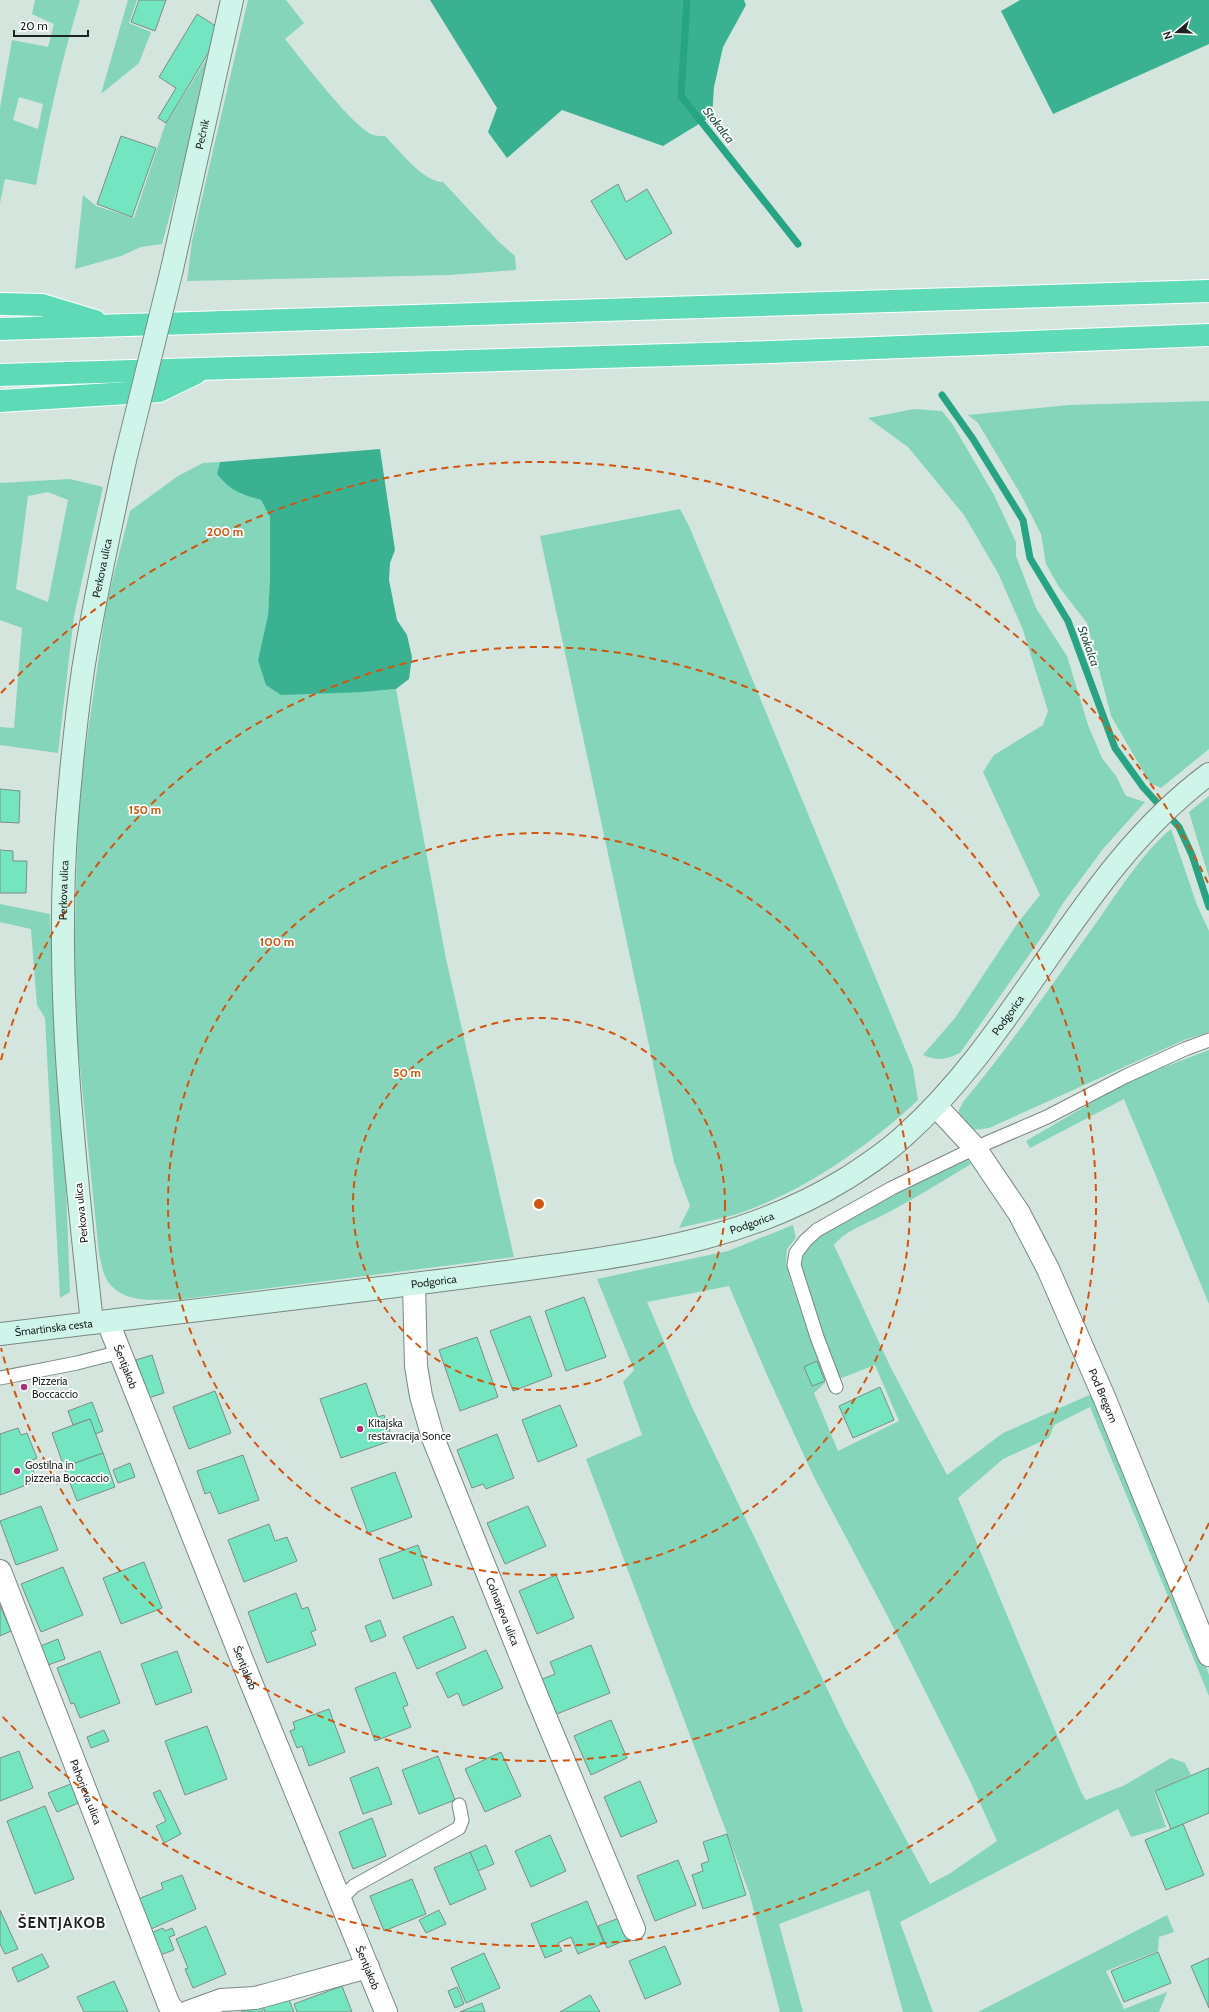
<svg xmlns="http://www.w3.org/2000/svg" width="1209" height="2012" viewBox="0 0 1209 2012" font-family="Cabin,sans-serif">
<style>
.green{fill:#84d5ba;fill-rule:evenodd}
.forest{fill:#3ab291}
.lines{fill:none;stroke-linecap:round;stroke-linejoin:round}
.stream{stroke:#26a483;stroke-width:7}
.building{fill:#73e5c1;stroke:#7e8d87}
.lane-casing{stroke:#798882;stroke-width:15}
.street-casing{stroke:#798882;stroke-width:24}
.secondary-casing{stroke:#798882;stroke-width:24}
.highway-casing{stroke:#fff;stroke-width:24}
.lane{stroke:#fff;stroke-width:13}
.street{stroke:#fff;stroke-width:22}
.secondary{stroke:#cff4e9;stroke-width:22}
.highway{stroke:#5edbb6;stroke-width:22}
.secondary-bridge-casing{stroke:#798882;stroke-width:24;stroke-linecap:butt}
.secondary-bridge{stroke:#cff4e9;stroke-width:22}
.ring{fill:none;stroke:#d4540e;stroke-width:2;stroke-dasharray:7 5}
.poi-dot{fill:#b12f78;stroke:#fff;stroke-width:1.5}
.labels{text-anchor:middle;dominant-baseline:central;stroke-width:3.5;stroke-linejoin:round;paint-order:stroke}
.street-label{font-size:11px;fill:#1e2422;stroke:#fff}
.poi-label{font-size:11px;fill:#1e2422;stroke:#fff;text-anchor:start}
.water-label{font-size:12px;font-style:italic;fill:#205142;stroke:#fff}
.district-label{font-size:15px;font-weight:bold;letter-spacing:1px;fill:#1e2422;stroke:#fff}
.centre{fill:#d4540e;stroke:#fff;stroke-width:2}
.ring-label{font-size:12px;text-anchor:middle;font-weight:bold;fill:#d4540e;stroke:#fff;stroke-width:3.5;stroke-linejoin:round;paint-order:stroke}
</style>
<rect width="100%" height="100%" fill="#d4e5de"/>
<!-- green -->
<g class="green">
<path d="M 35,0 L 80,0 C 61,61 48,123 36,185 L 5,179 L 0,203 L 0,108 L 12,40 L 48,47 L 54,24 L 32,14 ZM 19,97 L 43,104 L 38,129 L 13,120 Z"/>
<path d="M 128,0 L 137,0 L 129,23 L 151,32 L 139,63 L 101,94 Z"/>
<path d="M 248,0 L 286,0 L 304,23 L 285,39 C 302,60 352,126 373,135 C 376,136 382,136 385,136 C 399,150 423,182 443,182 L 499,242 L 515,256 L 516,270 L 449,275 L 187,281 L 192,241 Z"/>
<path d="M 217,42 L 162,244 L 141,247 L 121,256 L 75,269 L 83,195 L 96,206 L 134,218 L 165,125 Z"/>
<path d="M 1209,401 L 1209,749 L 1161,788 L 1150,783 L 1111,716 L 1087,623 L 1059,587 L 1046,564 L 1041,534 L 1020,493 L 978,423 L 968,415 L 1069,405 Z"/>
<path d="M 914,409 L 942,411 L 953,425 L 994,495 L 1016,542 L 1016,556 L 1036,608 L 1067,656 L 1088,725 L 1102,758 L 1116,776 L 1126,796 L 1145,802 L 1103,849 L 1063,903 L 1048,928 L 960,1053 C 945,1060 938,1061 923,1055 L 955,1018 L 1017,924 L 1040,895 L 983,772 L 994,755 L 1043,725 L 1048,711 L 1023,630 L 998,573 L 964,515 L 908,447 L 868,418 Z"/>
<path d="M 220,462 L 217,474 L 241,494 L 261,500 L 270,517 L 270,579 L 268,615 L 258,660 L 363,692 L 396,689 L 446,959 L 514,1257 L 184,1299 C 159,1299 123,1306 107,1280 C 103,1274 101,1262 99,1254 L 77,1038 L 74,964 L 78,821 L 84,759 L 107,601 L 130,511 L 178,476 L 203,463 Z"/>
<path d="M 70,479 L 103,487 L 74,616 L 58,753 L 0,745 L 0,727 L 14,728 L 22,628 L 0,620 L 0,483 ZM 48,492 L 68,500 L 48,602 L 16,589 L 28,496 Z"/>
<path d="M 680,509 L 689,526 L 882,993 L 913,1068 L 918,1100 C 867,1148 796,1197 727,1217 C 711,1221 695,1224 679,1228 L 690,1206 L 674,1162 L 540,536 Z"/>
<path d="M 1209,796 L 1209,878 L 1189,812 Z"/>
<path d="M 1171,829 L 1197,905 L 1209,931 L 1209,1032 L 1184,1040 L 989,1128 L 973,1130 L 958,1119 L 959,1110 L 963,1102 C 1012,1044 1054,981 1099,919 C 1119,890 1144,851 1171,829 Z"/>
<path d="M 0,904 L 50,914 L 54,1029 L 65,1161 L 70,1292 L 60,1298 L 45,1018 L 37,1005 L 31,929 L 0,922 Z"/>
<path d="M 1209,1050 L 1209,1304 L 1124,1099 L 1030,1148 L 1026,1141 L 1118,1087 L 1154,1071 Z"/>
<path d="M 968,1160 L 971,1164 C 944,1180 917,1197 889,1212 C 871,1222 847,1229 834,1245 L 890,1366 L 947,1475 L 1003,1433 L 1094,1393 L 1203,1658 L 1209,1675 L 1209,1696 L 1090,1407 L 1054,1425 L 1049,1438 L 1003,1459 L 958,1498 L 1081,1792 L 1086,1800 L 1123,1786 L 1171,1758 L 1185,1763 L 1191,1775 L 1154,1791 L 1166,1827 L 1131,1837 L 1118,1809 L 900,1922 L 933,2012 L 903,2012 L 869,1890 L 779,1924 L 803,2012 L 780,2012 L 749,1892 L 586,1459 L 642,1435 L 623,1382 L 634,1370 L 597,1279 L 728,1251 L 793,1225 L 796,1238 L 787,1249 L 786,1263 L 792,1285 L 818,1358 L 825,1383 L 814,1393 L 838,1451 L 899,1421 L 875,1365 L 839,1379 L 798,1264 L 802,1251 L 819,1234 L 908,1184 L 957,1162 ZM 729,1286 L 767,1375 L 814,1477 L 885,1611 L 971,1783 L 997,1841 L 949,1874 L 930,1884 L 846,1728 L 691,1405 L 647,1302 Z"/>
<path d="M 1167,1915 L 1174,1932 L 1159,1937 L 1158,1951 L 1106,1971 L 1124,2009 L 1167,1992 L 1159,2012 L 978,2012 Z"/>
</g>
<!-- forest -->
<g class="forest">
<path d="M 430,0 L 744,0 L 746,5 L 723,47 L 714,87 L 712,116 L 663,146 L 562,110 L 507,158 L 488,132 L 497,108 Z"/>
<path d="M 1020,0 L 1209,0 L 1209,44 L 1053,114 L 1001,11 Z"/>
<path d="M 380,449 L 395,550 L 390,563 L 389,580 L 397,620 L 407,635 L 412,657 L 409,679 L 396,689 L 363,692 L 281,695 L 266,685 L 258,660 L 268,615 L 270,579 L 270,517 L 261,500 C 240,494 231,491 217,474 L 220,462 Z"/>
</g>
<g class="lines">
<!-- stream -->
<g class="stream">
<path d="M 687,0 L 681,96 L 798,244"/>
<path d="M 942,395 L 973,439 L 1023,520 L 1030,558 L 1068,621 L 1115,748 L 1143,787 L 1179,827 L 1192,855 L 1209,907"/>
</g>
</g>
<!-- building -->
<g class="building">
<path d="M 139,0 L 166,0 L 155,31 L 131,22 Z"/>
<path d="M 197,14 L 222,30 L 166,123 L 158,118 L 176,88 L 159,77 Z"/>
<path d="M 121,136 L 156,148 L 132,217 L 97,204 Z"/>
<path d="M 618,184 L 626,202 L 647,189 L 672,233 L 626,260 L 591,201 Z"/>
<path d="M 0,789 L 20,791 L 19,823 L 0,822 Z"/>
<path d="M 0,850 L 13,851 L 13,861 L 27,861 L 26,893 L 0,893 Z"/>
<path d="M 584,1297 L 606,1357 L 566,1371 L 545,1311 Z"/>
<path d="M 530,1316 L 552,1376 L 513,1391 L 490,1331 Z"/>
<path d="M 477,1337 L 498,1397 L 460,1411 L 439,1350 Z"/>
<path d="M 152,1355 L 164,1393 L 148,1398 L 136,1360 Z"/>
<path d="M 817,1361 L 825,1381 L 812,1386 L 804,1367 Z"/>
<path d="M 366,1383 L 378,1417 L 384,1415 L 393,1440 L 341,1458 L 320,1399 Z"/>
<path d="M 880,1387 L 894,1420 L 853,1438 L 839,1406 Z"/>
<path d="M 215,1391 L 231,1433 L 189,1449 L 173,1407 Z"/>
<path d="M 92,1402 L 103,1431 L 95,1434 L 90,1419 L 73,1425 L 68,1411 Z"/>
<path d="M 560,1405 L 577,1446 L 538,1462 L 522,1420 Z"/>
<path d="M 90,1419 L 103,1453 L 64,1467 L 52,1433 Z"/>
<path d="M 18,1428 L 21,1435 L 27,1433 L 37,1458 L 30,1461 L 37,1481 L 0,1495 L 0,1434 Z"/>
<path d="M 497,1434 L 514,1478 L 486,1489 L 483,1484 L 472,1488 L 457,1450 Z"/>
<path d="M 103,1453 L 115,1487 L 77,1501 L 64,1467 Z"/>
<path d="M 243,1455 L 259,1500 L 219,1514 L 210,1492 L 205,1494 L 197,1471 Z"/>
<path d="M 130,1463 L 135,1477 L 118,1483 L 113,1470 Z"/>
<path d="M 395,1472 L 412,1517 L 368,1533 L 351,1488 Z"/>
<path d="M 41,1506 L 58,1550 L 16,1565 L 0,1521 Z"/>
<path d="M 528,1506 L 546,1546 L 505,1564 L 487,1523 Z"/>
<path d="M 269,1524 L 275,1541 L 287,1537 L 297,1561 L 244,1582 L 228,1540 Z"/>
<path d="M 418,1545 L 432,1585 L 393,1599 L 379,1559 Z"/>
<path d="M 144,1562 L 162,1608 L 121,1624 L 103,1578 Z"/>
<path d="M 63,1567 L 83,1615 L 41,1632 L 21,1584 Z"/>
<path d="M 556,1575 L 574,1618 L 537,1634 L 519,1591 Z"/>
<path d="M 296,1593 L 302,1609 L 308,1607 L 316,1630 L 311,1632 L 316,1645 L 267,1663 L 248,1612 Z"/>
<path d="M 0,1605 L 11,1631 L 0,1636 Z"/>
<path d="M 453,1616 L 466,1648 L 417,1669 L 403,1637 Z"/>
<path d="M 380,1620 L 386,1636 L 371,1642 L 365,1626 Z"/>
<path d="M 58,1639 L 65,1659 L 45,1666 L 38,1647 Z"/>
<path d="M 591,1645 L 610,1693 L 554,1715 L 540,1680 L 555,1674 L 550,1662 Z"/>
<path d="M 486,1650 L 503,1688 L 463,1706 L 458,1693 L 448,1698 L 436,1673 Z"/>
<path d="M 100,1651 L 120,1703 L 80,1718 L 74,1703 L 71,1704 L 57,1668 Z"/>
<path d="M 177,1651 L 192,1692 L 156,1705 L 141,1664 Z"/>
<path d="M 395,1672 L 408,1705 L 403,1707 L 411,1727 L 375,1741 L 355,1688 Z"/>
<path d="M 329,1709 L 345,1752 L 309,1766 L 302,1746 L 297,1748 L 290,1731 L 295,1729 L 293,1722 Z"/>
<path d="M 611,1720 L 627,1758 L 591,1775 L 574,1736 Z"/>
<path d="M 207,1726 L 227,1779 L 185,1795 L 165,1741 Z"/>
<path d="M 104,1730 L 109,1741 L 91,1748 L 87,1737 Z"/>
<path d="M 19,1751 L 33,1788 L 0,1801 L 0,1758 Z"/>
<path d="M 501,1752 L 521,1796 L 485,1812 L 465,1769 Z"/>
<path d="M 438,1756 L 455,1800 L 419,1814 L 402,1770 Z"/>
<path d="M 378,1767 L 392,1804 L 363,1814 L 350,1778 Z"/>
<path d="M 1209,1768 L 1209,1813 L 1171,1829 L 1155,1791 Z"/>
<path d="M 640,1781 L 657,1822 L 621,1837 L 604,1797 Z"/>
<path d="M 73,1783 L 81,1802 L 57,1812 L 48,1793 Z"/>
<path d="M 160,1790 L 181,1834 L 164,1843 L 156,1826 L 166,1821 L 153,1793 Z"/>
<path d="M 45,1806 L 74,1879 L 35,1894 L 7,1821 Z"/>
<path d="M 372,1818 L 386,1856 L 353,1869 L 339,1832 Z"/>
<path d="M 1183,1824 L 1204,1875 L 1166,1890 L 1145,1840 Z"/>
<path d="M 727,1834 L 746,1895 L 703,1909 L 692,1875 L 703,1871 L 701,1864 L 709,1861 L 703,1842 Z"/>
<path d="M 550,1835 L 566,1871 L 531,1887 L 515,1851 Z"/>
<path d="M 486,1845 L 494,1864 L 478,1871 L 470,1852 Z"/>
<path d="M 470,1852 L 486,1889 L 450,1905 L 434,1868 Z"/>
<path d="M 678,1860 L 696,1905 L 655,1921 L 637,1876 Z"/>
<path d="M 182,1875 L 196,1909 L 151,1929 L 138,1899 L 163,1889 L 161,1883 Z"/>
<path d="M 412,1879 L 426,1914 L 384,1931 L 370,1896 Z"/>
<path d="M 587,1901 L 604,1943 L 578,1954 L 571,1937 L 558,1943 L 562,1951 L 545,1958 L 531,1924 Z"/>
<path d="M 0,1910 L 18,1949 L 5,1954 L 0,1944 Z"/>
<path d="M 439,1910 L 446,1924 L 426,1933 L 419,1920 Z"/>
<path d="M 622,1917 L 631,1938 L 607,1948 L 598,1926 Z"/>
<path d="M 206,1926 L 226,1974 L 193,1988 L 185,1969 L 188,1968 L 176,1939 Z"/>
<path d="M 163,1928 L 165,1931 L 172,1928 L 175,1935 L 169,1937 L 174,1950 L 160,1955 L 151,1933 Z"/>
<path d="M 665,1946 L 681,1984 L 645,1999 L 629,1961 Z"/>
<path d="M 1158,1952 L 1171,1983 L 1124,2002 L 1111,1971 Z"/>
<path d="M 484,1953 L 500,1988 L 466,2003 L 451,1968 Z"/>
<path d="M 42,1954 L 49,1967 L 18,1982 L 12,1968 Z"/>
<path d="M 1209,1958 L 1209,2008 L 1191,1966 Z"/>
<path d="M 114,1981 L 128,2012 L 84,2012 L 77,1997 Z"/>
<path d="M 342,1986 L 352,2012 L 297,2012 L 294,2004 Z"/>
<path d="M 457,1987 L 464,2004 L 455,2008 L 448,1991 Z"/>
<path d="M 590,1995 L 600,2012 L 560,2012 Z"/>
<path d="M 288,1997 L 294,2012 L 265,2012 L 263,2007 Z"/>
<path d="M 482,2003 L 485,2012 L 460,2012 Z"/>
<path d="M 260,2004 L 263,2012 L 241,2012 Z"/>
</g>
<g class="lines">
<!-- lane casing -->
<g class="lane-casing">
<g id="lane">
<path d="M 0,1378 L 77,1363 L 120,1352"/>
<path d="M 836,1387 L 817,1337 L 794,1265 L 796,1253 L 805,1241 L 817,1230 L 892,1188 L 975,1148 L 1047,1117 L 1126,1076 L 1185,1049 L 1209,1040"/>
<path d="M 340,1900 L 354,1886 L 459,1828 L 462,1820 L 459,1805"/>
</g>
</g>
<!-- street casing -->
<g class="street-casing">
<g id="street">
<path id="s1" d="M 936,1106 L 975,1148 L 1019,1213 L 1048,1269 L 1104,1397 L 1209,1655"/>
<path id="s2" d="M 414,1284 L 416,1366 L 421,1396 L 433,1438 L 538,1699 L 634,1929"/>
<path id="s3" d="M 108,1322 L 248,1675 L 386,2012"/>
<path id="s4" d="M 0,1571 L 169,2005 L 175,2012"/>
<path d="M 188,2012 L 221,2000 L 255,1998 L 270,1994 L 368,1967"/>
</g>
</g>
<!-- secondary casing -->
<g class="secondary-casing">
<g id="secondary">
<path id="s5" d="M 172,269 L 232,0"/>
<path id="s6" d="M 92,1323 C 74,1156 54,986 67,818 C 71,769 76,719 83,670 C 94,600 110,530 125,460"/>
<path id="s7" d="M 0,1334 C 127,1319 254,1304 381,1288 C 437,1281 494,1274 550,1266 C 657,1251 753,1236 847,1178 C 867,1165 887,1152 904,1136 C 1023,1030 1079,870 1209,774"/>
</g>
</g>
<!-- highway casing -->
<g class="highway-casing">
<g id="highway">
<path d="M 0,304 L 42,305 L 95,321"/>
<path d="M 0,329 L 1209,291"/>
<path d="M 0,375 L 771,352 L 1209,335"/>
<path d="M 0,401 L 159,391 L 196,373"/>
</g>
</g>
<!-- lane -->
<use href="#lane" class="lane"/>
<!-- street -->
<use href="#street" class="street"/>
<!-- secondary -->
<use href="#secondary" class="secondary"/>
<!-- highway -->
<use href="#highway" class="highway"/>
<!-- secondary-bridge casing -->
<g class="secondary-bridge-casing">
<path id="secondary-bridge" d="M 125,460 L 172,269"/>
</g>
<!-- secondary-bridge -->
<use href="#secondary-bridge" class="secondary-bridge"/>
</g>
<!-- distance rings -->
<g class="ring">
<circle cx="539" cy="1204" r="186"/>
<circle cx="539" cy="1204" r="371"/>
<path d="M1 1060A557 557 0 1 1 1 1348"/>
<path d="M1209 1523A742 742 0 0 1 1 1715M1 693A742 742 0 0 1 1209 885"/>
</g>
<!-- markers -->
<g class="poi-dot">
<circle cx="24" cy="1387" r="4"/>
<circle cx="360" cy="1429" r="4"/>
<circle cx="17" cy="1471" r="4"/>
</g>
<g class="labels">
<!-- street labels -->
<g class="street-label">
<text stroke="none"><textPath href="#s5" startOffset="138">Pečnik</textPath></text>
<text stroke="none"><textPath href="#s6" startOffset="759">Perkova ulica</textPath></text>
<text stroke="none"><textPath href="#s6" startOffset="434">Perkova ulica</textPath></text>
<text stroke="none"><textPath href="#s7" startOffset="1097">Podgorica</textPath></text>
<text transform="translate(81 1213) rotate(-96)">Perkova ulica</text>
<text stroke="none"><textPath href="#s7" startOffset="761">Podgorica</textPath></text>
<text stroke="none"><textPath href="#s7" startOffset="437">Podgorica</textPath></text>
<text stroke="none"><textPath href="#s7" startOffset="54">Šmartinska cesta</textPath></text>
<text stroke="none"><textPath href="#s3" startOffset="48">Šentjakob</textPath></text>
<text stroke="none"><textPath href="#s1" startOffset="337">Pod Bregom</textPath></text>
<text stroke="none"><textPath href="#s2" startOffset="343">Colnarjeva ulica</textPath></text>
<text stroke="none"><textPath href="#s3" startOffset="372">Šentjakob</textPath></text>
<text stroke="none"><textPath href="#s4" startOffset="237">Pahorjeva ulica</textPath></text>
<text stroke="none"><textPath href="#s3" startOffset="696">Šentjakob</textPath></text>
</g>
<!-- poi labels -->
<g class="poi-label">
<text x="32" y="1381">Pizzeria<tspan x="32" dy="13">Boccaccio</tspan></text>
<text x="368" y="1423">Kitajska<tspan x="368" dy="13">restavracija Sonce</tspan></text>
<text x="25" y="1465">Gostilna in<tspan x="25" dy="13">pizzeria Boccaccio</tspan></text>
</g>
<!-- water labels -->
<g class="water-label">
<text transform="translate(719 125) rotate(52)">Stokalca</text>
<text transform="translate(1089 646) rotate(70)">Stokalca</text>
</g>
<!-- district labels -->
<g class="district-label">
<text x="62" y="1923">ŠENTJAKOB</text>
</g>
</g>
<circle cx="539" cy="1204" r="6" class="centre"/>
<g class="ring-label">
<text x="225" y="536">200 m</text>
<text x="145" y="814">150 m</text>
<text x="277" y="946">100 m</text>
<text x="407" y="1077">50 m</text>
</g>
<!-- north arrow -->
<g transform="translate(1177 32) rotate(251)" stroke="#ffffff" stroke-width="3" paint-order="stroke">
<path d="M0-3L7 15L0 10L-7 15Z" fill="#1e2422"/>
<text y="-6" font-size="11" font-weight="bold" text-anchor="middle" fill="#1e2422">N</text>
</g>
<!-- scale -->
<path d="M14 30v6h74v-6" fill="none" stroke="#1e2422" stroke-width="2"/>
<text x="20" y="30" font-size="12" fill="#1e2422" stroke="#ffffff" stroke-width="3" paint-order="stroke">20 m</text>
</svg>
